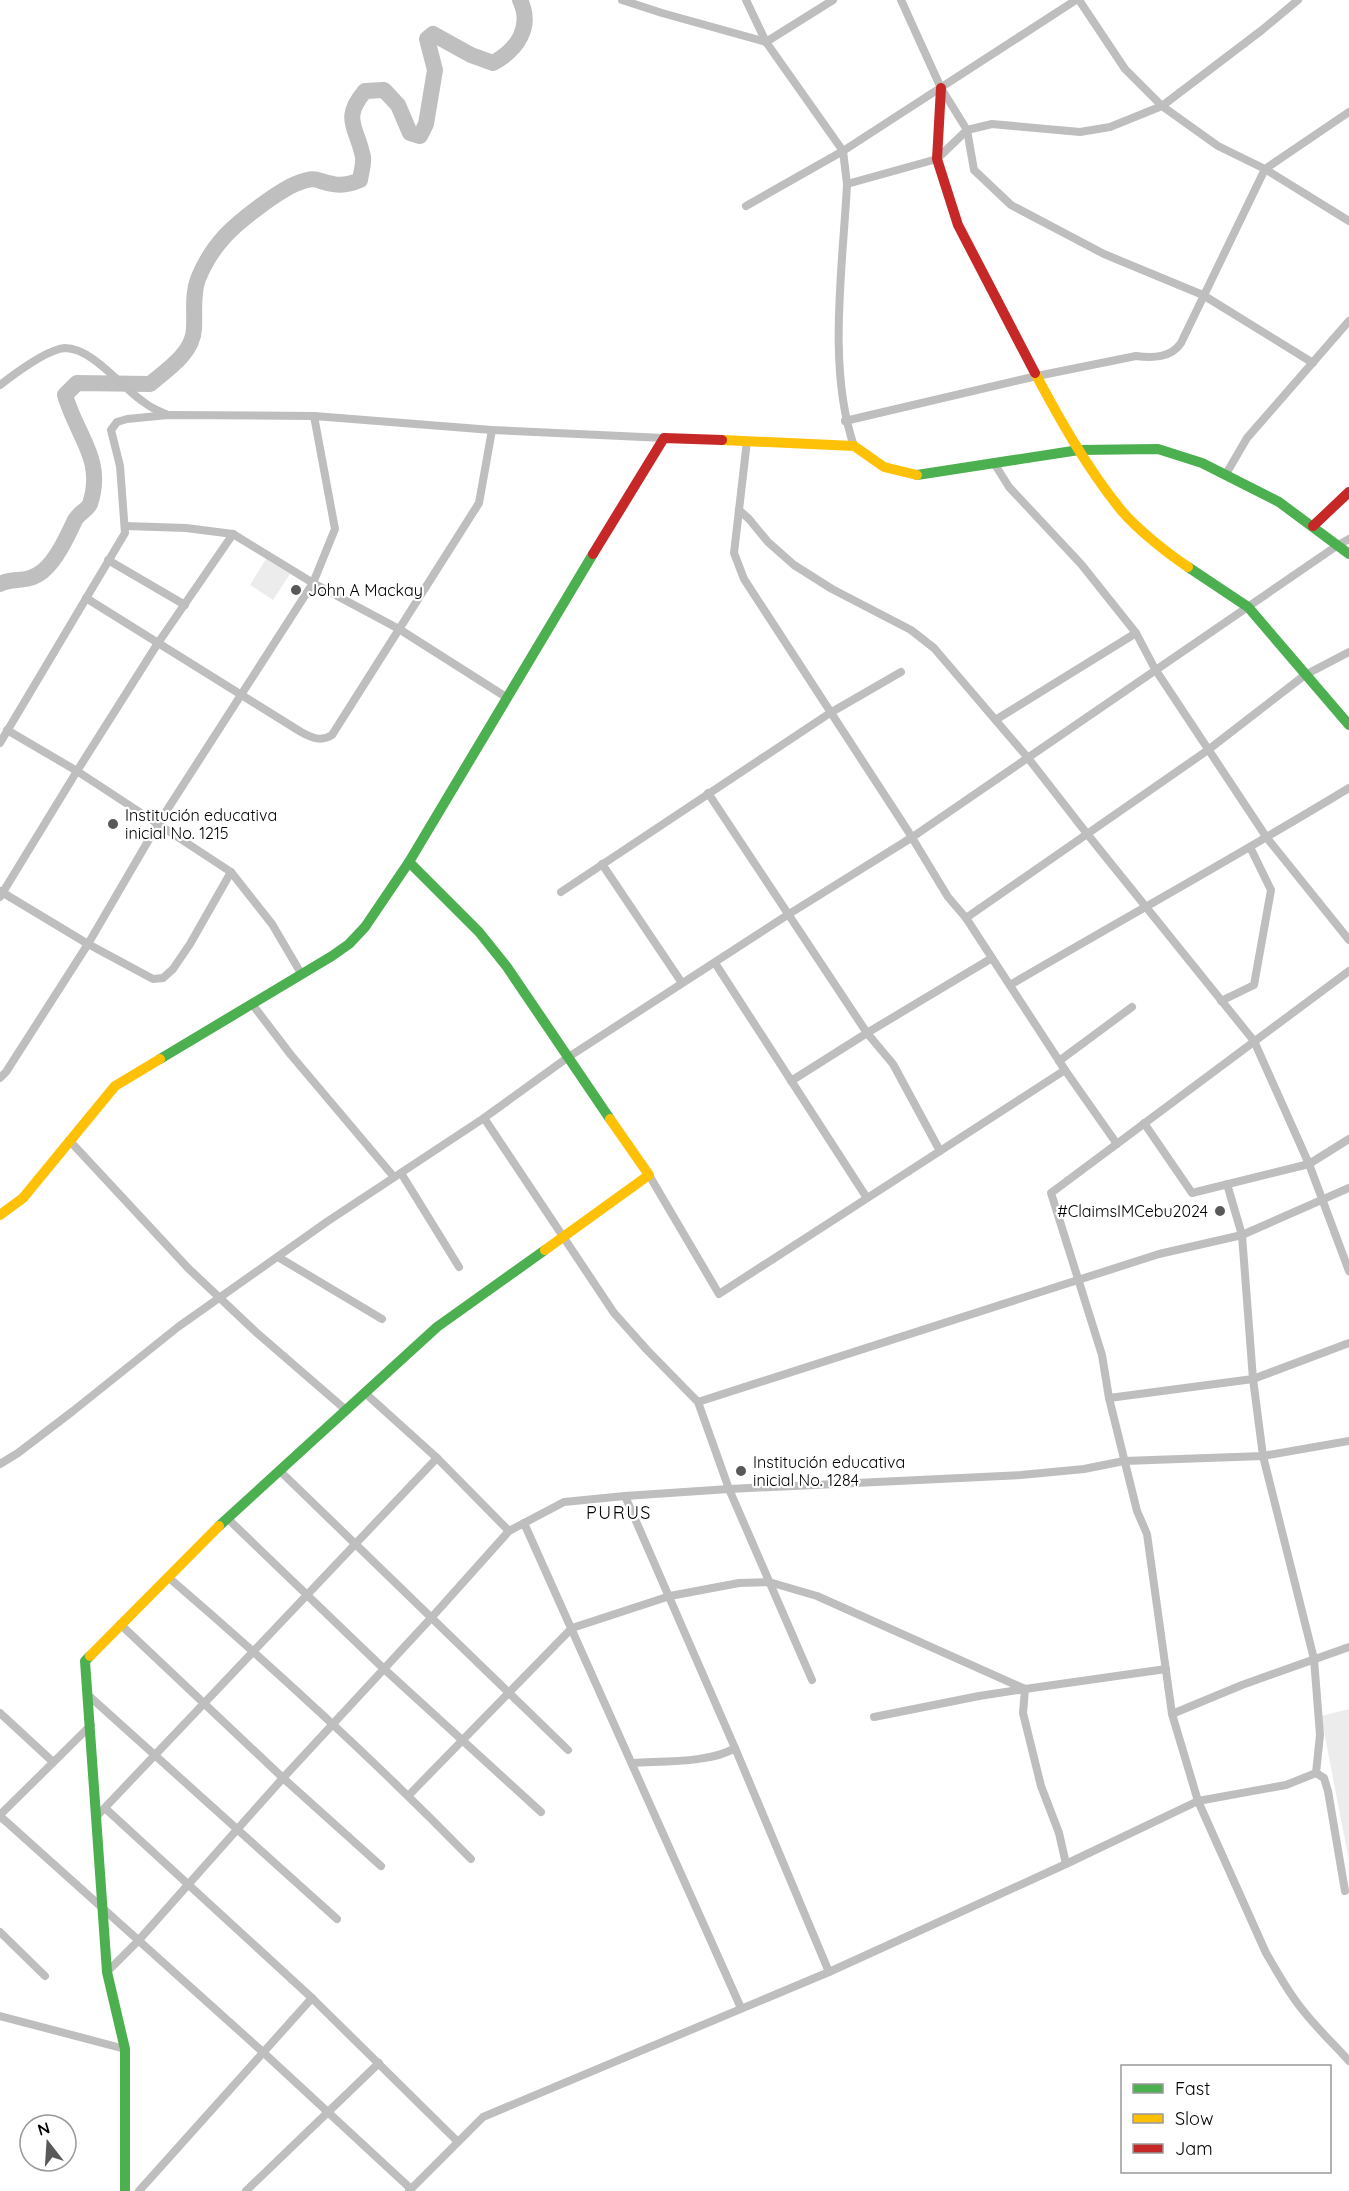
<svg xmlns="http://www.w3.org/2000/svg" width="1349" height="2191" viewBox="0 0 1349 2191" font-family="Quicksand,sans-serif">
<style>
.green{fill:#ececec}
.lines{fill:none;stroke-linecap:round;stroke-linejoin:round}
.river{stroke:#bfbfbf;stroke-width:16}
.street{stroke:#bebebe;stroke-width:8}
.fast{stroke:#4caf50;stroke-width:10}
.slow{stroke:#ffc107;stroke-width:10}
.jam{stroke:#c62828;stroke-width:10}
.poi-dot{fill:#595959;stroke:#fff;stroke-width:2}
.labels{text-anchor:middle;dominant-baseline:central;stroke-width:4.5;stroke-linejoin:round;paint-order:stroke}
.poi-label{font-size:16px;fill:#000;stroke:#fff;text-anchor:start}
.neighbourhood-label{font-size:18px;letter-spacing:1.5px;fill:#000;stroke:#fff}
</style>
<rect width="100%" height="100%" fill="#fff"/>
<!-- green -->
<g class="green">
<path d="M 266,559 L 290,574 L 273,600 L 250,585 Z"/>
<path d="M 1349,1709 L 1349,1861 L 1321,1716 Z"/>
</g>
<g class="lines">
<!-- river -->
<path class="river" d="M 0,584 C 13,577 27,584 43,571 C 57,559 67,537 75,520 C 79,513 87,510 90,504 C 105,459 76,435 65,395 L 77,383 L 150,384 C 167,370 193,353 194,329 C 195,312 192,295 198,279 C 204,264 214,248 225,236 C 239,221 279,190 298,183 C 318,175 317,182 333,184 C 343,186 351,184 360,180 C 361,173 364,164 363,157 C 357,127 341,119 365,91 L 384,90 L 398,105 L 410,133 L 420,136 L 426,124 L 435,70 L 427,39 L 433,34 L 471,55 L 493,63 C 517,50 533,27 520,0"/>
<!-- street -->
<g class="street">
<path d="M 622,0 L 662,13 L 766,42 L 833,0"/>
<path d="M 746,0 L 766,42 L 843,151 L 847,184"/>
<path d="M 901,0 L 941,88 L 967,130 L 974,170 L 1011,205 L 1104,254 L 1203,295 L 1313,363"/>
<path d="M 1079,0 L 1125,69 L 1162,106 L 1218,146 L 1265,169 L 1349,221"/>
<path d="M 746,206 L 843,151 L 1076,0"/>
<path d="M 0,385 C 13,375 48,349 65,348 C 93,348 123,389 145,403 C 151,408 159,411 166,414"/>
<path d="M 845,421 L 1037,376 L 1136,356 C 1153,358 1171,358 1181,343 L 1265,169 L 1349,112"/>
<path d="M 747,441 L 734,553 L 744,579 L 908,831 L 948,897 L 966,918 L 1065,1070 L 1117,1144"/>
<path d="M 854,446 C 827,368 843,266 847,184 L 937,159 L 967,130 L 992,124 L 1080,132 L 1110,127 L 1162,106 L 1262,30 L 1298,0"/>
<path d="M 994,463 L 1009,487 L 1081,564 L 1136,633 L 1155,669 L 1267,838 L 1349,940"/>
<path d="M 1226,474 L 1247,438 L 1349,321"/>
<path d="M 739,510 L 749,519 L 768,542 L 794,565 L 832,589 L 911,630 L 934,648 L 1028,758 L 1088,835 L 1254,1041 L 1309,1164 L 1349,1271"/>
<path d="M 125,526 L 186,528 L 233,534"/>
<path d="M 108,560 L 185,605"/>
<path d="M 86,598 L 301,732 C 312,738 321,742 332,735 L 479,503 L 492,430"/>
<path d="M 997,719 L 1136,633"/>
<path d="M 7,730 L 77,771 L 231,872 L 272,924 L 302,975"/>
<path d="M 0,743 L 125,533 L 120,466 L 111,430 L 117,422 L 127,419 L 168,415 L 314,416 L 492,430 L 664,438"/>
<path d="M 708,793 L 867,1033 L 893,1064 L 940,1151"/>
<path d="M 602,864 L 682,983"/>
<path d="M 0,891 L 88,944 L 153,979 L 163,978 L 173,969 L 190,944 L 231,872"/>
<path d="M 561,892 L 830,713 L 901,672"/>
<path d="M 0,897 L 77,771 L 158,643 L 233,534 L 313,583 L 399,629 L 506,697"/>
<path d="M 966,918 L 1208,750 L 1305,675 L 1349,652"/>
<path d="M 715,963 L 867,1198"/>
<path d="M 1349,971 L 1051,1193 L 1102,1355 L 1109,1398 L 1137,1511 L 1147,1534 L 1172,1714 L 1198,1801 L 1266,1953 C 1275,1968 1283,1983 1293,1997 C 1309,2021 1330,2040 1349,2061"/>
<path d="M 1010,985 C 1123,919 1237,856 1349,788"/>
<path d="M 1221,1001 L 1254,985 L 1271,890 L 1250,847"/>
<path d="M 252,1004 L 291,1055 L 394,1177"/>
<path d="M 1059,1061 L 1132,1007"/>
<path d="M 0,1078 L 6,1072 L 88,944 L 158,824 L 313,583 L 335,529 L 314,416"/>
<path d="M 791,1081 L 867,1033 L 992,958"/>
<path d="M 484,1118 L 614,1313 L 647,1350 L 698,1402 L 729,1489 L 812,1680"/>
<path d="M 1144,1123 L 1192,1193 L 1309,1164 L 1349,1139"/>
<path d="M 69,1140 L 188,1268 L 257,1333 L 346,1410"/>
<path d="M 401,1173 L 459,1267"/>
<path d="M 649,1175 L 719,1294 L 1065,1070"/>
<path d="M 278,1257 L 382,1319"/>
<path d="M 365,1393 L 437,1458 L 509,1531"/>
<path d="M 1109,1398 L 1253,1379 L 1349,1343"/>
<path d="M 698,1402 L 1159,1254 L 1242,1235 L 1349,1188"/>
<path d="M 0,1464 L 18,1453 L 73,1411 L 178,1327 L 328,1221 L 484,1118 L 567,1058 L 789,914 L 911,838 L 1338,545 L 1349,539"/>
<path d="M 280,1471 L 568,1750"/>
<path d="M 625,1496 L 735,1748 L 829,1972"/>
<path d="M 227,1518 L 383,1668 L 541,1812"/>
<path d="M 524,1523 L 741,2008"/>
<path d="M 168,1577 C 273,1667 374,1760 471,1859"/>
<path d="M 120,1624 L 283,1778 L 381,1866"/>
<path d="M 88,1695 L 337,1919"/>
<path d="M 0,1713 L 52,1761"/>
<path d="M 1172,1714 L 1242,1685 L 1349,1647"/>
<path d="M 874,1717 L 979,1696 L 1025,1689 L 1023,1713 L 1041,1786 L 1059,1833 L 1066,1864"/>
<path d="M 633,1763 C 662,1761 711,1763 735,1748"/>
<path d="M 1316,1773 L 1324,1778 L 1328,1791 L 1345,1891"/>
<path d="M 409,1795 L 572,1628 L 670,1596 L 739,1583 L 769,1582 L 817,1596 L 1025,1689 L 1166,1669"/>
<path d="M 106,1809 L 312,1998 L 458,2142"/>
<path d="M 0,1815 L 91,1725"/>
<path d="M 0,1816 L 264,2053 L 411,2189"/>
<path d="M 97,1816 L 437,1458"/>
<path d="M 0,1932 L 45,1976"/>
<path d="M 107,1972 L 138,1941 L 283,1778 L 432,1617 L 509,1531 L 564,1502 L 625,1496 L 729,1489 L 1021,1475 L 1084,1469 L 1124,1461 L 1263,1456 L 1349,1441"/>
<path d="M 0,2016 L 125,2049"/>
<path d="M 139,2191 L 312,1998"/>
<path d="M 246,2191 L 379,2063"/>
<path d="M 409,2191 L 483,2117 L 829,1972 L 1066,1864 L 1198,1801 L 1286,1785 L 1316,1773 L 1320,1735 L 1314,1659 L 1263,1456 L 1253,1379 L 1242,1235 L 1227,1184"/>
</g>
<!-- fast -->
<g class="fast">
<path d="M 917,475 L 1079,450 L 1158,449 L 1202,463 L 1279,502 L 1349,554"/>
<path d="M 1188,567 L 1248,607 L 1349,725"/>
<path d="M 409,862 L 479,932 L 507,967 L 610,1119"/>
<path d="M 160,1059 L 332,956 L 349,944 L 365,927 L 409,862 L 593,554"/>
<path d="M 219,1526 L 437,1327 L 545,1250"/>
<path d="M 90,1656 L 85,1661 L 107,1972 L 125,2049 L 125,2191"/>
</g>
<!-- slow -->
<g class="slow">
<path d="M 1035,373 C 1060,420 1087,468 1121,510 C 1137,529 1167,553 1188,567"/>
<path d="M 722,440 L 854,446 L 884,467 L 917,475"/>
<path d="M 0,1215 L 23,1198 L 115,1086 L 160,1059"/>
<path d="M 545,1250 L 649,1175 L 610,1119"/>
<path d="M 90,1656 L 219,1526"/>
</g>
<!-- jam -->
<g class="jam">
<path d="M 941,88 L 937,159 L 958,225 L 1035,373"/>
<path d="M 1313,526 L 1349,492"/>
<path d="M 593,554 L 664,438 L 722,440"/>
</g>
</g>
<!-- markers -->
<g class="poi-dot">
<circle cx="296" cy="590" r="6"/>
<circle cx="113" cy="824" r="6"/>
<circle cx="1220" cy="1211" r="6"/>
<circle cx="741" cy="1471" r="6"/>
</g>
<g class="labels">
<!-- poi labels -->
<g class="poi-label">
<text x="308" y="590">John A Mackay</text>
<text x="125" y="815">Institución educativa<tspan x="125" dy="18">inicial No. 1215</tspan></text>
<text x="1208" y="1211" text-anchor="end">#ClaimsIMCebu2024</text>
<text x="753" y="1462">Institución educativa<tspan x="753" dy="18">inicial No. 1284</tspan></text>
</g>
<!-- neighbourhood labels -->
<g class="neighbourhood-label">
<text x="619" y="1512">PURUS</text>
</g>
</g>
<!-- legend -->
<rect x="1121" y="2065" width="210" height="108" fill="#ffffff" stroke="#999999" stroke-width="1.5"/>
<rect x="1133" y="2084" width="30" height="9" fill="#4caf50" stroke="#999999" stroke-width="1.5"/>
<text x="1175" y="2095" font-size="18" fill="#000000">Fast</text>
<rect x="1133" y="2114" width="30" height="9" fill="#ffc107" stroke="#999999" stroke-width="1.5"/>
<text x="1175" y="2125" font-size="18" fill="#000000">Slow</text>
<rect x="1133" y="2144" width="30" height="9" fill="#c62828" stroke="#999999" stroke-width="1.5"/>
<text x="1175" y="2155" font-size="18" fill="#000000">Jam</text>
<!-- north arrow -->
<g transform="translate(48 2143) rotate(343)"><circle r="28" fill="#ffffff" stroke="#999999" stroke-width="1.5"/>
<path d="M0-4.5L10 22L0 15L-10 22Z" fill="#595959"/>
<text y="-9" font-size="16" font-weight="bold" text-anchor="middle" fill="#000000">N</text>
</g>
</svg>
